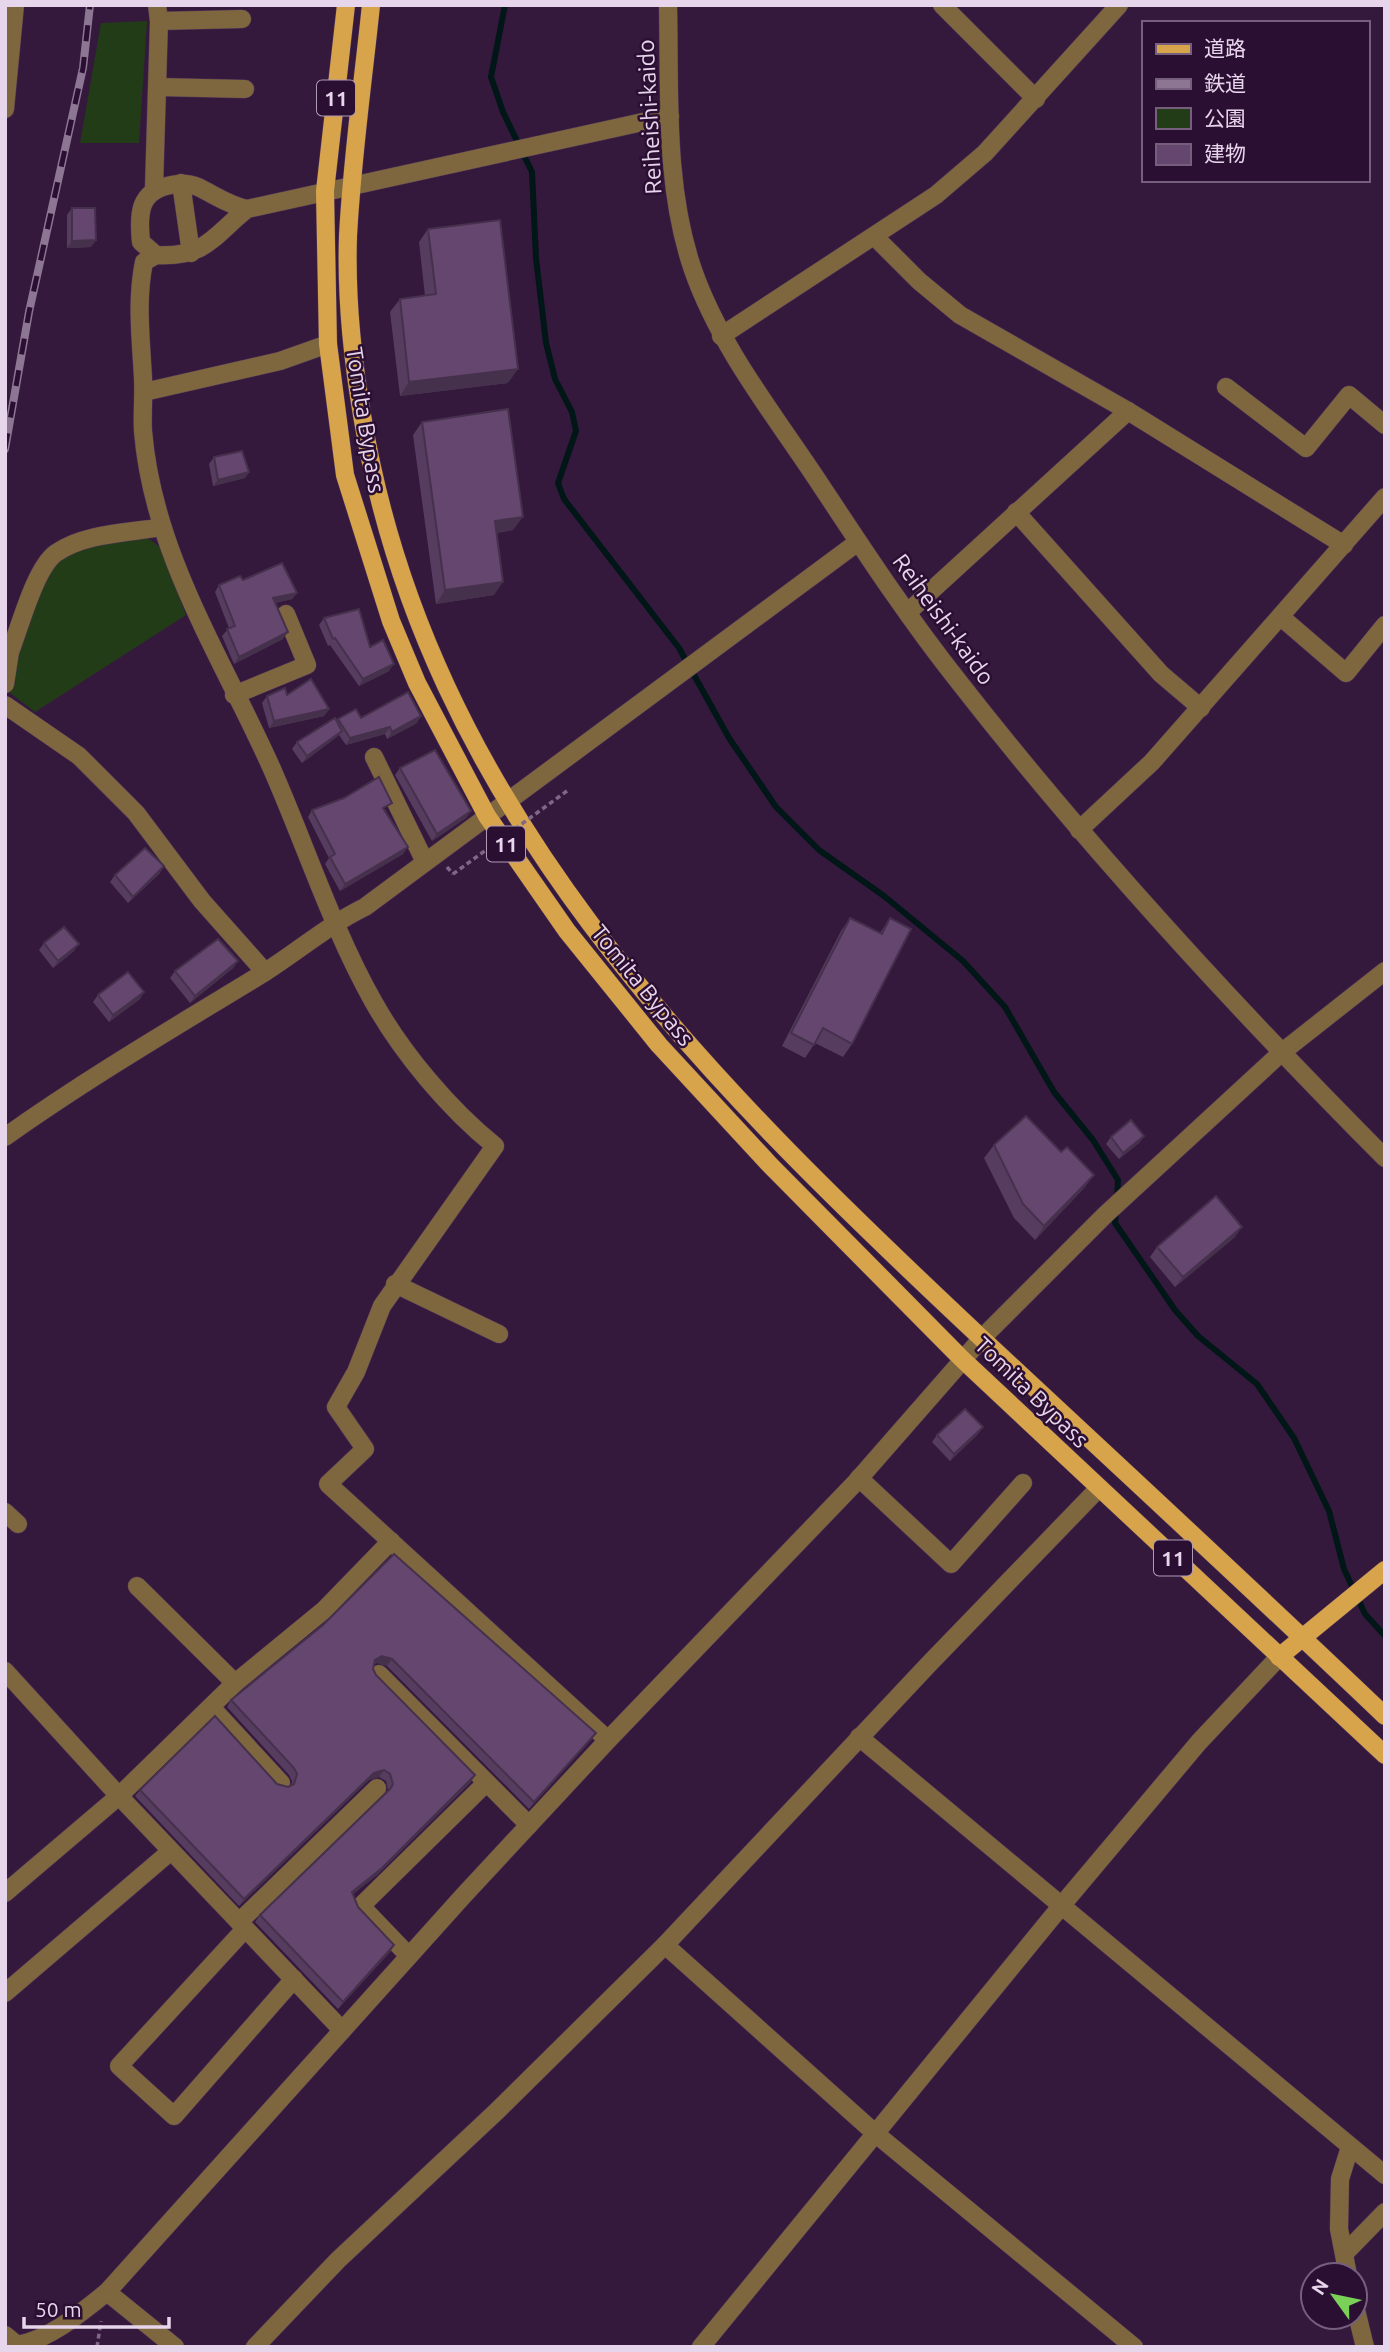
<svg xmlns="http://www.w3.org/2000/svg" width="1390" height="2352" viewBox="0 0 1390 2352" font-family="Ubuntu,'Noto Sans JP',sans-serif">
<style>
.green{fill:#213c17}
.lines{fill:none;stroke-linecap:round;stroke-linejoin:round}
.stream{stroke:#001617;stroke-width:6}
.minor-casing{stroke:#513759;stroke-width:19}
.major-casing{stroke:#513759;stroke-width:19}
.path{stroke:#7f6786;stroke-width:3.5;stroke-dasharray:5 3.5;stroke-linecap:butt}
.minor{stroke:#7e663e;stroke-width:18}
.major{stroke:#d7a44c;stroke-width:18}
.rail-casing{stroke:#8d7693;stroke-width:8}
.rail{stroke:#2b0f33;stroke-width:5;stroke-dasharray:16;stroke-linecap:butt}
.path-bridge{stroke:#7f6786;stroke-width:3.5;stroke-dasharray:5 3.5;stroke-linecap:butt}
.wall{fill:#563c5f}
.shaded-wall{fill:#46314d}
.building{fill:#64466e;stroke:#46314d;stroke-width:2}
.labels{text-anchor:middle;dominant-baseline:central;stroke-width:5;stroke-linejoin:round;paint-order:stroke}
.shield{fill:#2b0f33;stroke:#af9ab4;stroke-width:2}
.shield-label{font-size:21px;font-weight:bold;fill:#e7d5ec}
.street-label{font-size:23px;fill:#e7d5ec;stroke:#2b0f33}
</style>
<rect width="100%" height="100%" fill="#35193d"/>
<!-- green -->
<g class="green">
<path d="M 147,21 L 139,143 L 80,143 L 101,23 Z"/>
<path d="M 145,536 L 160,547 L 186,615 L 35,712 L 10,693 C 15,662 33,579 57,558 C 79,539 118,540 145,536 Z"/>
</g>
<g class="lines">
<!-- stream -->
<g class="stream">
<path d="M 505,5 L 491,77 L 503,112 L 532,172 L 536,258 L 546,343 L 555,379 L 572,412 L 576,431 L 558,483 L 564,499 L 679,648 L 729,738 L 776,807 L 819,850 L 884,896 L 963,961 L 1005,1007 L 1054,1092 L 1093,1140 L 1118,1180 L 1117,1198"/>
<path d="M 1116,1212 L 1115,1223 L 1175,1310 L 1198,1336 L 1257,1384 L 1294,1438 L 1329,1511 L 1344,1569 L 1365,1614 L 1385,1636"/>
</g>
<!-- minor casing -->
<g class="minor-casing">
<g id="minor">
<path d="M 668,5 C 670,93 664,186 693,270 C 720,347 773,413 818,481 C 863,549 908,618 959,682 C 1090,850 1235,1007 1385,1158"/>
<path d="M 942,5 L 1036,99"/>
<path d="M 159,21 L 242,19"/>
<path d="M 158,87 L 245,89"/>
<path d="M 5,109 L 15,5"/>
<path d="M 181,183 L 191,253"/>
<path d="M 154,188 L 159,21 L 157,5"/>
<path d="M 247,209 C 213,236 206,258 156,255 L 141,242 C 138,213 139,191 171,185 C 180,183 189,183 198,187 C 215,195 228,205 247,209 L 670,116"/>
<path d="M 875,237 L 919,281 L 960,315 L 1128,411 L 1344,545"/>
<path d="M 156,255 L 144,262 C 136,301 141,339 143,378 C 144,395 142,413 143,431 C 153,554 223,659 272,769 C 305,844 333,930 373,1001 C 402,1053 449,1109 495,1146 L 382,1306 L 356,1372 L 336,1407 L 365,1449 L 328,1484 L 608,1740"/>
<path d="M 721,336 L 936,195 L 985,153 L 1119,5"/>
<path d="M 1226,387 L 1306,448 L 1349,395 L 1385,425"/>
<path d="M 144,392 L 280,361 L 328,344"/>
<path d="M 1016,512 L 1161,674 L 1201,708"/>
<path d="M 908,612 L 1128,411"/>
<path d="M 1281,617 L 1346,673 L 1385,625"/>
<path d="M 5,651 L 10,652 L 5,684"/>
<path d="M 10,652 C 20,627 35,568 56,553 C 85,533 128,533 162,527"/>
<path d="M 234,695 L 307,665 L 286,614"/>
<path d="M 5,705 L 79,756 L 136,813 L 202,901 L 265,972"/>
<path d="M 374,757 L 425,862"/>
<path d="M 1079,830 L 1152,762 L 1385,497"/>
<path d="M 5,1137 C 88,1078 175,1027 262,974 C 297,952 328,925 365,907 L 858,542"/>
<path d="M 395,1284 L 499,1334"/>
<path d="M 859,1478 L 951,1564 L 1023,1483"/>
<path d="M 5,1512 L 18,1524"/>
<path d="M 137,1586 L 235,1683"/>
<path d="M 5,1671 L 119,1796 L 342,2030"/>
<path d="M 379,1674 L 529,1825"/>
<path d="M 211,1707 L 281,1783"/>
<path d="M 859,1737 L 1385,2175"/>
<path d="M 5,1893 L 119,1796 L 235,1683 L 324,1610 L 391,1541"/>
<path d="M 239,1922 L 377,1788"/>
<path d="M 245,1929 L 119,2066 L 174,2116 L 294,1979"/>
<path d="M 665,1945 L 876,2134 L 1134,2347"/>
<path d="M 409,1956 L 361,1906 L 486,1783"/>
<path d="M 5,1993 L 171,1851"/>
<path d="M 1344,2254 L 1385,2212"/>
<path d="M 1348,2275 L 1339,2229 L 1340,2179 L 1350,2147"/>
<path d="M 107,2292 L 175,2347"/>
<path d="M 1355,2306 L 1365,2347"/>
<path d="M 5,2335 L 17,2345 C 49,2340 82,2312 107,2292 L 464,1895 L 608,1740 L 856,1482 L 982,1338 L 1105,1215 L 1281,1053 L 1385,971"/>
<path d="M 255,2347 L 338,2260 L 497,2111 L 665,1945 L 928,1665 L 1098,1489"/>
<path d="M 701,2347 L 1062,1905 L 1199,1742 L 1279,1657"/>
</g>
</g>
<!-- major casing -->
<g class="major-casing">
<g id="major">
<path d="M 346,5 L 325,191 L 328,344 L 345,475 L 391,621 L 417,683 L 487,816 L 567,931 L 659,1045 L 771,1166 L 962,1359 L 1385,1755"/>
<path d="M 371,5 C 363,82 352,159 348,236 C 346,295 352,356 362,415 C 426,804 702,1076 977,1334 C 1113,1461 1250,1587 1385,1716"/>
<path d="M 1279,1657 L 1385,1570"/>
</g>
</g>
<!-- path -->
<g class="path">
<path d="M 447,867 L 453,874"/>
<path d="M 97,2347 L 101,2321"/>
</g>
<!-- minor -->
<use href="#minor" class="minor"/>
<!-- major -->
<use href="#major" class="major"/>
<!-- rail casing -->
<g class="rail-casing">
<path id="rail" d="M 5,449 L 29,312 L 83,68 L 90,5"/>
</g>
<!-- rail -->
<use href="#rail" class="rail"/>
<!-- path-bridge -->
<path class="path-bridge" d="M 453,874 L 567,791"/>
</g>
<!-- wall -->
<g class="wall">
<path d="M 72,208 L 96,240 L 91,247 L 67,248 L 67,215 Z"/>
<path d="M 428,229 L 508,383 L 400,396 L 390,312 L 400,299 L 425,296 L 419,242 Z"/>
<path d="M 422,422 L 513,530 L 497,533 L 494,595 L 436,604 L 413,435 Z"/>
<path d="M 214,457 L 249,472 L 245,478 L 213,486 L 209,464 Z"/>
<path d="M 243,580 L 297,593 L 292,599 L 275,603 L 283,639 L 234,664 L 222,636 L 229,628 L 215,592 L 219,585 Z"/>
<path d="M 324,618 L 370,647 L 389,671 L 359,686 L 330,645 L 328,646 L 319,625 Z"/>
<path d="M 287,695 L 329,709 L 324,716 L 269,728 L 262,703 L 267,696 Z"/>
<path d="M 361,718 L 417,723 L 387,739 L 385,734 L 346,745 L 339,735 L 302,763 L 292,749 L 297,742 L 336,721 L 338,719 Z"/>
<path d="M 400,768 L 471,811 L 466,818 L 432,841 L 395,775 Z"/>
<path d="M 312,810 L 387,810 L 385,811 L 403,854 L 340,891 L 325,864 L 329,858 L 308,817 Z"/>
<path d="M 160,873 L 128,903 L 110,882 L 115,875 Z"/>
<path d="M 850,918 L 880,933 L 890,918 L 852,1044 L 843,1057 L 815,1043 L 805,1058 L 782,1046 L 841,931 Z"/>
<path d="M 44,943 L 74,951 L 53,968 L 39,950 Z"/>
<path d="M 238,961 L 233,968 L 190,1003 L 170,978 L 175,971 Z"/>
<path d="M 98,995 L 140,999 L 109,1022 L 93,1002 Z"/>
<path d="M 1144,1136 L 1139,1143 L 1119,1159 L 1106,1144 L 1111,1137 Z"/>
<path d="M 994,1145 L 1061,1152 L 1094,1175 L 1084,1188 L 1035,1240 L 1014,1218 L 984,1158 Z"/>
<path d="M 1235,1237 L 1175,1287 L 1150,1257 L 1157,1247 Z"/>
<path d="M 978,1434 L 950,1461 L 932,1442 L 937,1435 Z"/>
<path d="M 323,1625 L 596,1733 L 591,1740 L 529,1809 L 387,1666 L 377,1663 L 374,1664 L 373,1669 L 376,1675 L 471,1782 L 377,1875 L 353,1894 L 358,1907 L 394,1945 L 390,1952 L 338,2009 L 255,1922 L 260,1915 L 388,1790 L 386,1781 L 379,1777 L 369,1780 L 239,1906 L 135,1796 L 140,1790 L 277,1784 L 288,1787 L 291,1786 L 292,1781 L 289,1775 L 227,1707 L 231,1700 Z"/>
</g>
<!-- shaded-wall -->
<g class="shaded-wall">
<path d="M 96,240 L 91,247 L 67,248 L 72,241 Z"/>
<path d="M 518,369 L 508,383 L 400,396 L 409,382 Z"/>
<path d="M 249,472 L 245,478 L 213,486 L 218,480 Z"/>
<path d="M 523,517 L 513,530 L 485,534 L 495,521 Z"/>
<path d="M 503,582 L 494,595 L 436,604 L 445,590 Z"/>
<path d="M 297,593 L 292,599 L 268,605 L 273,598 Z"/>
<path d="M 288,632 L 283,639 L 234,664 L 239,657 Z"/>
<path d="M 394,664 L 389,671 L 359,686 L 363,679 Z"/>
<path d="M 329,709 L 324,716 L 269,728 L 274,721 Z"/>
<path d="M 421,716 L 417,723 L 387,739 L 392,732 Z"/>
<path d="M 390,727 L 385,734 L 346,745 L 350,738 Z"/>
<path d="M 342,731 L 337,737 L 302,763 L 307,756 Z"/>
<path d="M 471,811 L 466,818 L 432,841 L 437,834 Z"/>
<path d="M 408,847 L 403,854 L 340,891 L 345,884 Z"/>
<path d="M 164,866 L 160,873 L 128,903 L 133,897 Z"/>
<path d="M 79,944 L 74,951 L 53,968 L 58,961 Z"/>
<path d="M 238,961 L 233,968 L 190,1003 L 195,996 Z"/>
<path d="M 144,992 L 140,999 L 109,1022 L 113,1015 Z"/>
<path d="M 1144,1136 L 1139,1143 L 1119,1159 L 1123,1153 Z"/>
<path d="M 1094,1175 L 1084,1188 L 1035,1240 L 1044,1226 Z"/>
<path d="M 1242,1227 L 1235,1237 L 1175,1287 L 1183,1277 Z"/>
<path d="M 983,1427 L 978,1434 L 950,1461 L 954,1454 Z"/>
<path d="M 382,1656 L 392,1659 L 387,1666 L 377,1663 L 371,1666 L 375,1660 Z"/>
<path d="M 596,1733 L 591,1740 L 529,1809 L 534,1802 Z"/>
<path d="M 384,1770 L 379,1777 L 369,1780 L 239,1906 L 244,1899 L 374,1773 Z"/>
<path d="M 475,1775 L 471,1782 L 377,1875 L 347,1899 L 352,1892 Z"/>
<path d="M 394,1945 L 390,1952 L 338,2009 L 343,2002 Z"/>
</g>
<!-- building -->
<g class="building">
<path d="M 72,208 L 95,208 L 96,240 L 72,241 Z"/>
<path d="M 500,220 L 518,369 L 409,382 L 400,299 L 436,294 L 428,229 Z"/>
<path d="M 508,409 L 523,517 L 495,521 L 503,582 L 445,590 L 422,422 Z"/>
<path d="M 242,451 L 249,472 L 218,480 L 214,457 Z"/>
<path d="M 282,563 L 297,593 L 273,598 L 288,632 L 239,657 L 227,629 L 235,626 L 219,585 L 240,576 L 243,580 Z"/>
<path d="M 359,609 L 370,647 L 383,640 L 394,664 L 363,679 L 335,638 L 333,639 L 324,618 Z"/>
<path d="M 311,679 L 329,709 L 274,721 L 267,696 L 285,688 L 287,695 Z"/>
<path d="M 408,692 L 421,716 L 392,732 L 390,727 L 350,738 L 338,719 L 356,709 L 361,718 Z"/>
<path d="M 335,718 L 342,731 L 307,756 L 297,742 Z"/>
<path d="M 435,750 L 471,811 L 437,834 L 400,768 Z"/>
<path d="M 379,777 L 392,803 L 383,808 L 408,847 L 345,884 L 330,857 L 335,854 L 312,810 L 344,798 Z"/>
<path d="M 145,848 L 164,866 L 133,897 L 115,875 Z"/>
<path d="M 850,918 L 882,934 L 890,918 L 911,929 L 852,1044 L 823,1028 L 814,1045 L 791,1033 Z"/>
<path d="M 64,927 L 79,944 L 58,961 L 44,943 Z"/>
<path d="M 218,939 L 238,961 L 195,996 L 175,971 Z"/>
<path d="M 128,972 L 144,992 L 113,1015 L 98,995 Z"/>
<path d="M 1026,1116 L 1061,1152 L 1067,1147 L 1094,1175 L 1044,1226 L 1023,1204 L 994,1145 Z"/>
<path d="M 1131,1120 L 1144,1136 L 1123,1153 L 1111,1137 Z"/>
<path d="M 1216,1196 L 1242,1227 L 1183,1277 L 1157,1247 Z"/>
<path d="M 965,1409 L 983,1427 L 954,1454 L 937,1435 Z"/>
<path d="M 394,1554 L 596,1733 L 534,1802 L 392,1659 L 382,1656 L 375,1660 L 373,1669 L 376,1675 L 475,1775 L 382,1868 L 352,1892 L 358,1907 L 394,1945 L 343,2002 L 260,1915 L 390,1789 L 393,1784 L 390,1774 L 384,1770 L 374,1773 L 244,1899 L 140,1790 L 215,1716 L 277,1784 L 288,1787 L 294,1784 L 297,1774 L 294,1768 L 231,1700 L 323,1625 Z"/>
</g>
<g class="labels">
<!-- shield labels -->
<g class="shield">
<rect x="317" y="80.5" width="38" height="35" rx="5"/>
<rect x="487" y="826.5" width="38" height="35" rx="5"/>
<rect x="1154" y="1540.5" width="38" height="35" rx="5"/>
</g>
<g class="shield-label">
<text x="336" y="98">11</text>
<text x="506" y="844">11</text>
<text x="1173" y="1558">11</text>
</g>
<!-- street labels -->
<g class="street-label">
<text transform="translate(649 117) rotate(-93)">Reiheishi-kaido</text>
<text transform="translate(366 420) rotate(81)">Tomita Bypass</text>
<text transform="translate(944 619) rotate(54)">Reiheishi-kaido</text>
<text transform="translate(643 985) rotate(51)">Tomita Bypass</text>
<text transform="translate(1032 1392) rotate(44)">Tomita Bypass</text>
</g>
</g>
<!-- border -->
<rect width="1390" height="2352" fill="none" stroke="#e7d5ec" stroke-width="14"/>
<!-- legend -->
<rect x="1142" y="21" width="228" height="161" fill="#2b0f33" stroke="#765e7d" stroke-width="2"/>
<rect x="1156" y="44" width="35" height="10" fill="#d7a44c" stroke="#765e7d" stroke-width="2"/>
<text x="1204" y="56" font-size="21" fill="#e7d5ec">道路</text>
<rect x="1156" y="79" width="35" height="10" fill="#8d7693" stroke="#765e7d" stroke-width="2"/>
<text x="1204" y="91" font-size="21" fill="#e7d5ec">鉄道</text>
<rect x="1156" y="108" width="35" height="21" fill="#213c17" stroke="#765e7d" stroke-width="2"/>
<text x="1204" y="126" font-size="21" fill="#e7d5ec">公園</text>
<rect x="1156" y="144" width="35" height="21" fill="#64466e" stroke="#765e7d" stroke-width="2"/>
<text x="1204" y="161" font-size="21" fill="#e7d5ec">建物</text>
<!-- north arrow -->
<g transform="translate(1334 2296) rotate(303)"><circle r="33" fill="#2b0f33" stroke="#765e7d" stroke-width="2"/>
<path d="M0-5L12 26L0 18L-12 26Z" fill="#79d158"/>
<text y="-10" font-size="19" font-weight="bold" text-anchor="middle" fill="#e7d5ec">N</text>
</g>
<!-- scale -->
<path d="M24 2317v10h145v-10" fill="none" stroke="#e7d5ec" stroke-width="3.5"/>
<text x="35" y="2317" font-size="21" fill="#e7d5ec" stroke="#2b0f33" stroke-width="5" paint-order="stroke">50 m</text>
</svg>
